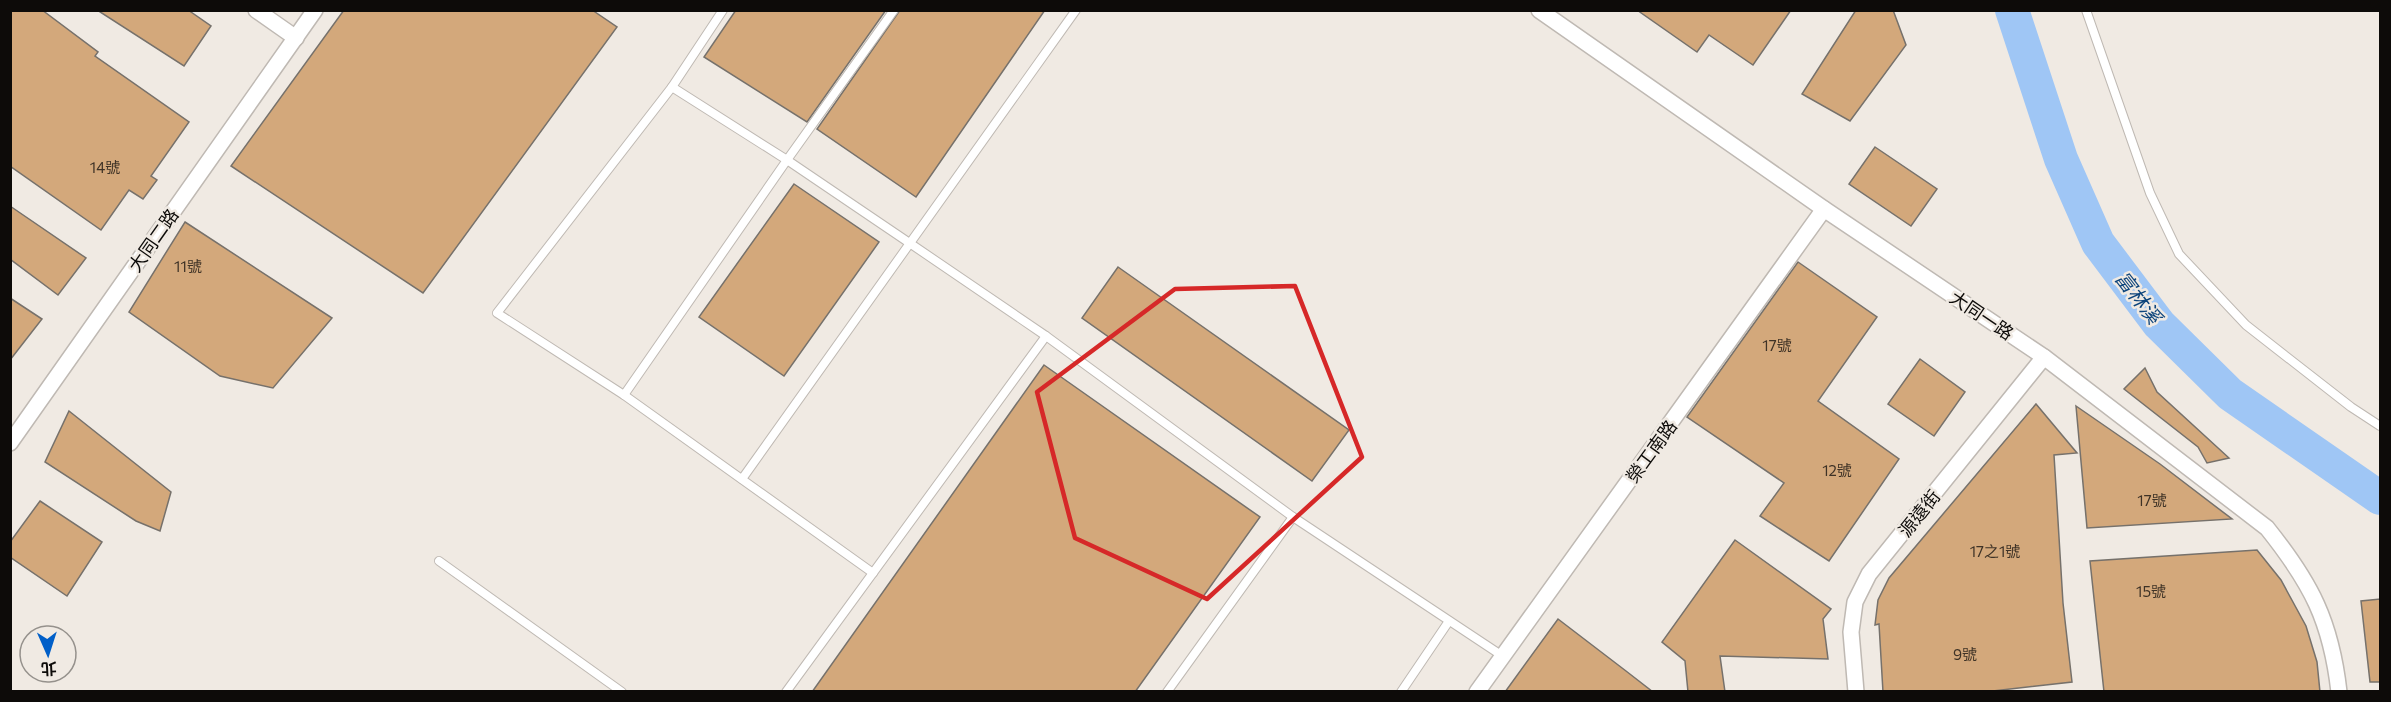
<svg xmlns="http://www.w3.org/2000/svg" width="2391" height="702" viewBox="0 0 2391 702" font-family="Commissioner,'Noto Sans TC',sans-serif">
<style>
.lines{fill:none;stroke-linecap:round;stroke-linejoin:round}
.river{stroke:#9fc6f5;stroke-width:34}
.building{fill:#d3a87b;stroke:#76716b;stroke-width:1.5}
.service-casing{stroke:#bfb9b3;stroke-width:10}
.minor-casing{stroke:#bfb9b3;stroke-width:18}
.service{stroke:#fff;stroke-width:8}
.minor{stroke:#fff;stroke-width:15}
.marked{fill:none;stroke:#d62828;stroke-width:4.5;stroke-linejoin:round}
.labels{text-anchor:middle;dominant-baseline:central;stroke-width:5;stroke-linejoin:round;paint-order:stroke}
.number-label{font-size:15px;fill:#3e3226}
.street-label{font-size:18px;fill:#0d0b09;stroke:#f0eae3}
.water-label{font-size:20px;font-style:italic;fill:#0e457c;stroke:#f0eae3}
</style>
<rect width="100%" height="100%" fill="#f0eae3"/>
<g class="lines">
<!-- river -->
<path class="river" d="M 2012,10 L 2061,159 L 2098,243 L 2159,324 L 2230,394 L 2380,498"/>
</g>
<!-- building -->
<g class="building">
<path d="M 10,10 L 42,10 L 98,52 L 95,56 L 189,122 L 151,176 L 157,180 L 143,199 L 129,190 L 101,230 L 10,166 Z"/>
<path d="M 97,10 L 188,10 L 211,26 L 184,66 Z"/>
<path d="M 344,10 L 592,10 L 617,27 L 423,293 L 231,166 Z"/>
<path d="M 736,10 L 886,10 L 807,122 L 704,57 Z"/>
<path d="M 900,10 L 1045,10 L 916,197 L 817,129 Z"/>
<path d="M 1637,10 L 1791,10 L 1753,65 L 1709,35 L 1697,52 Z"/>
<path d="M 1856,10 L 1893,10 L 1906,45 L 1850,121 L 1802,94 Z"/>
<path d="M 1875,147 L 1937,189 L 1911,226 L 1849,184 Z"/>
<path d="M 794,184 L 879,242 L 784,376 L 699,317 Z"/>
<path d="M 10,206 L 86,258 L 58,295 L 10,259 Z"/>
<path d="M 185,222 L 332,318 L 273,388 L 220,376 L 129,312 Z"/>
<path d="M 1798,262 L 1877,317 L 1818,401 L 1899,459 L 1829,561 L 1760,516 L 1784,483 L 1687,417 Z"/>
<path d="M 1118,267 L 1349,430 L 1312,481 L 1082,318 Z"/>
<path d="M 10,298 L 42,319 L 10,360 Z"/>
<path d="M 1920,359 L 1965,392 L 1934,436 L 1888,404 Z"/>
<path d="M 1044,365 L 1260,517 L 1135,692 L 812,692 Z"/>
<path d="M 2145,368 L 2157,392 L 2229,458 L 2207,463 L 2198,447 L 2124,389 Z"/>
<path d="M 2036,404 L 2077,453 L 2054,455 L 2063,603 L 2072,682 L 1984,692 L 1883,692 L 1879,624 L 1875,625 L 1878,600 L 1889,578 Z"/>
<path d="M 2076,406 L 2160,464 L 2232,519 L 2087,528 Z"/>
<path d="M 69,411 L 171,492 L 160,531 L 136,521 L 45,462 Z"/>
<path d="M 40,501 L 102,542 L 67,596 L 10,557 L 10,542 Z"/>
<path d="M 1735,540 L 1831,609 L 1823,619 L 1828,659 L 1720,656 L 1725,692 L 1688,692 L 1685,661 L 1662,642 Z"/>
<path d="M 2257,550 L 2281,580 L 2306,626 L 2317,662 L 2320,692 L 2104,692 L 2090,561 Z"/>
<path d="M 2380,599 L 2380,682 L 2370,682 L 2361,601 Z"/>
<path d="M 1558,619 L 1626,671 L 1653,692 L 1505,692 Z"/>
</g>
<g class="lines">
<!-- service casing -->
<g class="service-casing">
<g id="service">
<path d="M 723,10 L 672,87 L 497,313 L 624,395 L 873,573"/>
<path d="M 2086,10 L 2150,193 L 2179,254 L 2246,325 L 2351,407 L 2380,426"/>
<path d="M 672,87 L 787,160 L 911,244 L 1046,336 L 1293,517 L 1504,657"/>
<path d="M 624,395 L 787,160 L 894,10"/>
<path d="M 742,479 L 1076,10"/>
<path d="M 439,561 L 622,692"/>
<path d="M 786,692 L 1046,336"/>
<path d="M 1167,692 L 1293,517"/>
<path d="M 1401,692 L 1449,621"/>
</g>
</g>
<!-- minor casing -->
<g class="minor-casing">
<g id="minor">
<path d="M 256,10 L 296,38"/>
<path d="M 1539,10 L 1824,209 L 2044,357 L 2267,528 C 2311,583 2331,621 2339,692"/>
<path d="M 10,443 L 315,10"/>
<path d="M 1477,692 L 1824,209"/>
<path d="M 1856,692 L 1851,632 L 1855,602 L 1869,574 L 2044,357"/>
</g>
</g>
<!-- service -->
<use href="#service" class="service"/>
<!-- minor -->
<use href="#minor" class="minor"/>
</g>
<!-- marked area -->
<path class="marked" d="M 1295,286 L 1362,457 L 1207,599 L 1075,538 L 1037,392 L 1175,289 Z"/>
<g class="labels">
<!-- number labels -->
<g class="number-label">
<text x="105" y="167">14號</text>
<text x="188" y="266">11號</text>
<text x="1777" y="345">17號</text>
<text x="1837" y="470">12號</text>
<text x="2152" y="500">17號</text>
<text x="1995" y="551">17之1號</text>
<text x="2151" y="591">15號</text>
<text x="1965" y="654">9號</text>
</g>
<!-- street labels -->
<g class="street-label">
<text transform="translate(153 240) rotate(-55)">大同二路</text>
<text transform="translate(1982 315) rotate(34)">大同一路</text>
<text transform="translate(1651 451) rotate(-54)">榮工南路</text>
<text transform="translate(1919 513) rotate(-51)">源遠街</text>
</g>
<!-- water labels -->
<g class="water-label">
<text transform="translate(2139 297) rotate(52)">富林溪</text>
</g>
</g>
<!-- border -->
<rect width="2391" height="702" fill="none" stroke="#0d0b09" stroke-width="24"/>
<!-- north arrow -->
<g transform="translate(48 654) rotate(177)"><circle r="28" fill="#f0eae3" stroke="#95918c" stroke-width="1.5"/>
<path d="M0-4.5L10 22L0 15L-10 22Z" fill="#015fc8"/>
<text y="-9" font-size="16" font-weight="bold" text-anchor="middle" fill="#0d0b09">北</text>
</g>
</svg>
